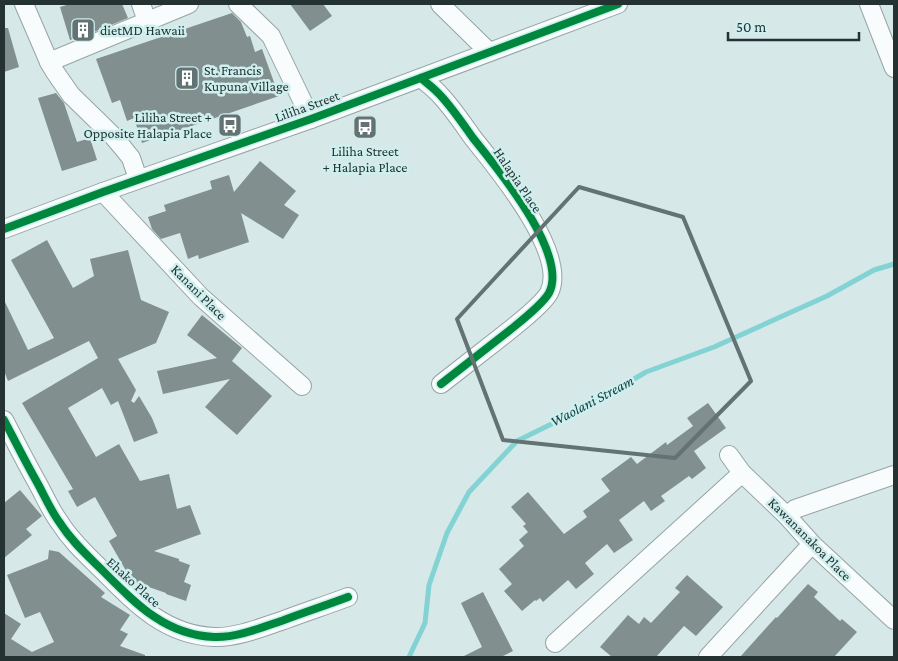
<svg xmlns="http://www.w3.org/2000/svg" width="898" height="661" viewBox="0 0 898 661" font-family="'Crimson Pro',serif">
<style>
.lines{fill:none;stroke-linecap:round;stroke-linejoin:round}
.stream{stroke:#83d3d4;stroke-width:5}
.building{fill:#818f8f}
.minor-casing{stroke:#96a4a4;stroke-width:20}
.minor{stroke:#f9fcfc;stroke-width:18}
.cycleway-casing{stroke:#cfefef;stroke-width:11}
.cycleway{stroke:#00873e;stroke-width:8}
.marked{fill:none;stroke:#637272;stroke-width:4;stroke-linejoin:round}
.labels{text-anchor:middle;dominant-baseline:central;stroke-width:5;stroke-linejoin:round;paint-order:stroke}
.poi-label{font-size:14px;fill:#253232;stroke:#cfefef;text-anchor:start}
.street-label{font-size:14px;fill:#253232;stroke:#cfefef}
.water-label{font-size:15px;font-style:italic;fill:#124344;stroke:#cfefef}
</style>
<rect width="100%" height="100%" fill="#d6e8e8"/>
<g class="lines">
<!-- stream -->
<path class="stream" d="M 409,657 L 425,623 L 429,585 L 447,533 L 469,492 L 517,441 L 586,407 L 646,372 L 714,347 L 827,296 L 874,270 L 894,264"/>
</g>
<!-- building -->
<g class="building">
<path d="M 70,4 L 122,4 L 128,18 L 94,32 L 70,40 L 60,7 Z"/>
<path d="M 290,4 L 323,4 L 332,16 L 310,31 Z"/>
<path d="M 232,13 L 241,22 L 247,37 L 250,36 L 255,52 L 262,49 L 279,96 L 142,143 L 134,118 L 127,121 L 120,100 L 112,103 L 96,59 Z"/>
<path d="M 4,28 L 8,28 L 19,67 L 4,72 Z"/>
<path d="M 56,93 L 64,103 L 77,142 L 90,138 L 97,160 L 62,171 L 38,98 Z"/>
<path d="M 260,161 L 296,191 L 284,205 L 299,215 L 283,239 L 241,213 L 249,242 L 199,259 L 198,255 L 188,259 L 180,233 L 161,239 L 152,229 L 148,217 L 166,211 L 164,205 L 212,189 L 210,181 L 229,175 L 234,192 Z"/>
<path d="M 47,240 L 73,288 L 94,276 L 90,259 L 128,250 L 141,300 L 169,312 L 156,343 L 118,359 L 136,390 L 131,401 L 134,403 L 139,396 L 152,418 L 158,433 L 134,442 L 118,401 L 111,405 L 102,388 L 68,408 L 96,457 L 119,444 L 140,481 L 169,474 L 177,509 L 190,505 L 201,534 L 154,551 L 179,559 L 179,561 L 190,565 L 184,582 L 191,585 L 186,601 L 166,594 L 166,593 L 143,585 L 141,587 L 129,576 L 109,541 L 117,536 L 95,497 L 77,507 L 68,491 L 73,489 L 22,403 L 98,358 L 89,341 L 8,381 L 4,371 L 4,300 L 28,350 L 54,338 L 11,260 Z"/>
<path d="M 202,315 L 242,348 L 232,361 L 272,396 L 237,435 L 205,407 L 230,379 L 163,394 L 157,371 L 217,358 L 187,335 Z"/>
<path d="M 708,403 L 726,428 L 694,451 L 706,468 L 692,479 L 689,476 L 661,496 L 665,501 L 651,511 L 644,501 L 619,520 L 633,540 L 614,553 L 607,544 L 585,563 L 594,574 L 576,589 L 568,580 L 543,602 L 540,598 L 536,601 L 535,600 L 522,611 L 504,591 L 512,584 L 499,569 L 524,546 L 519,540 L 528,532 L 523,526 L 526,524 L 511,507 L 528,492 L 564,534 L 587,517 L 583,511 L 610,491 L 601,479 L 631,457 L 637,464 L 666,442 L 667,445 L 693,426 L 687,418 Z"/>
<path d="M 20,490 L 42,516 L 26,529 L 32,535 L 4,558 L 4,503 Z"/>
<path d="M 49,550 L 59,552 L 105,593 L 101,597 L 130,615 L 120,630 L 128,634 L 120,646 L 145,655 L 145,657 L 4,657 L 4,613 L 21,624 L 11,639 L 32,652 L 54,642 L 40,612 L 25,618 L 7,575 L 48,559 Z"/>
<path d="M 687,575 L 723,607 L 696,636 L 684,626 L 656,657 L 612,657 L 600,647 L 628,615 L 639,624 L 644,617 L 651,623 L 680,592 L 675,588 Z"/>
<path d="M 808,584 L 818,592 L 814,597 L 840,621 L 842,619 L 857,632 L 834,657 L 740,657 L 776,617 L 777,618 Z"/>
<path d="M 483,592 L 513,651 L 501,657 L 462,657 L 482,647 L 461,603 Z"/>
</g>
<g class="lines">
<!-- minor casing -->
<g class="minor-casing">
<g id="minor">
<path d="M 24,4 L 49,62 L 55,72 L 71,95 L 112,135 L 123,148 L 131,158 L 138,179"/>
<path d="M 141,4 L 147,21"/>
<path d="M 238,4 L 271,36 L 311,119"/>
<path d="M 440,4 L 489,52"/>
<path d="M 869,4 L 894,68"/>
<path d="M 49,62 L 189,4"/>
<path d="M 421,78 C 428,84 435,89 441,96 C 453,109 463,124 473,138 C 497,168 569,254 549,293 C 542,305 521,321 510,330 C 487,348 464,366 441,384"/>
<path d="M 103,192 L 201,297 L 302,386"/>
<path d="M 4,229 L 103,192 L 311,119 L 618,4"/>
<path d="M 4,420 C 15,441 26,463 38,484 C 45,497 51,511 60,523 C 72,542 88,556 103,571 C 135,603 165,635 214,637 C 236,638 263,627 284,620 C 305,612 327,605 348,597"/>
<path d="M 729,455 L 742,473 L 787,516 L 812,544 L 894,620"/>
<path d="M 787,516 L 795,509 L 894,475"/>
<path d="M 555,643 L 742,473"/>
<path d="M 708,657 L 812,544"/>
</g>
</g>
<!-- minor -->
<use href="#minor" class="minor"/>
<!-- cycleway casing -->
<g class="cycleway-casing">
<g id="cycleway">
<path d="M 421,78 C 428,84 435,89 441,96 C 453,109 463,124 473,138 C 497,168 569,254 549,293 C 542,305 521,321 510,330 C 487,348 464,366 441,384"/>
<path d="M 4,229 L 103,192 L 311,119 L 618,4"/>
<path d="M 4,420 C 15,441 26,463 38,484 C 45,497 51,511 60,523 C 72,542 88,556 103,571 C 135,603 165,635 214,637 C 236,638 263,627 284,620 C 305,612 327,605 348,597"/>
</g>
</g>
<!-- cycleway -->
<use href="#cycleway" class="cycleway"/>
</g>
<!-- marked area -->
<path class="marked" d="M 579,187 L 683,217 L 751,381 L 675,458 L 503,440 L 457,319 Z"/>
<!-- icons -->
<defs>
<g id="building-square" transform="scale(1.25)"><rect x="-9" y="-9" width="18" height="18" rx="4" fill="#637272" stroke="#cfefef"/><path d="M-4-6H4V6H1V3H-1V6H-4ZM-2.5-4.3h1.7v1.8h-1.7ZM.8-4.3h1.7v1.8H.8ZM-2.5-1h1.7V.8h-1.7ZM.8-1h1.7V.8H.8Z" fill="#fff"/></g>
<g id="bus-square" transform="scale(1.25)"><rect x="-9" y="-9" width="18" height="18" rx="4" fill="#637272" stroke="#cfefef"/><path d="M-5-6H5V4H4V6H2V4H-2V6H-4V4H-5ZM-3.5-4V0h7V-4ZM-3.5 1.2v1.5H-2V1.2ZM2 1.2v1.5H3.5V1.2Z" fill="#fff"/></g>
</defs>
<g fill-rule="evenodd">
<use href="#building-square" x="83" y="30"/>
<use href="#building-square" x="187" y="78"/>
<use href="#bus-square" x="230" y="125"/>
<use href="#bus-square" x="365" y="127"/>
</g>
<g class="labels">
<!-- poi labels -->
<g class="poi-label">
<text x="100" y="30">dietMD Hawaii</text>
<text x="204" y="70">St. Francis<tspan x="204" dy="16">Kupuna Village</tspan></text>
<text x="212" y="117" text-anchor="end">Liliha Street +<tspan x="212" dy="16">Opposite Halapia Place</tspan></text>
<text x="365" y="151" text-anchor="middle">Liliha Street<tspan x="365" dy="16">+ Halapia Place</tspan></text>
</g>
<!-- street labels -->
<g class="street-label">
<text transform="translate(307 106) rotate(-20)">Liliha Street</text>
<text transform="translate(518 180) rotate(56)">Halapia Place</text>
<text transform="translate(199 292) rotate(45)">Kanani Place</text>
<text transform="translate(810 539) rotate(45)">Kawananakoa Place</text>
<text transform="translate(134 582) rotate(42)">Ehako Place</text>
</g>
<!-- water labels -->
<g class="water-label">
<text transform="translate(592 401) rotate(-28)">Waolani Stream</text>
</g>
</g>
<!-- border -->
<rect width="898" height="661" fill="none" stroke="#253232" stroke-width="10"/>
<!-- scale -->
<path d="M728 32v8h131v-8" fill="none" stroke="#253232" stroke-width="2.5"/>
<text x="736" y="32" font-size="15" fill="#253232" stroke="#cfefef" stroke-width="4" paint-order="stroke">50 m</text>
</svg>
